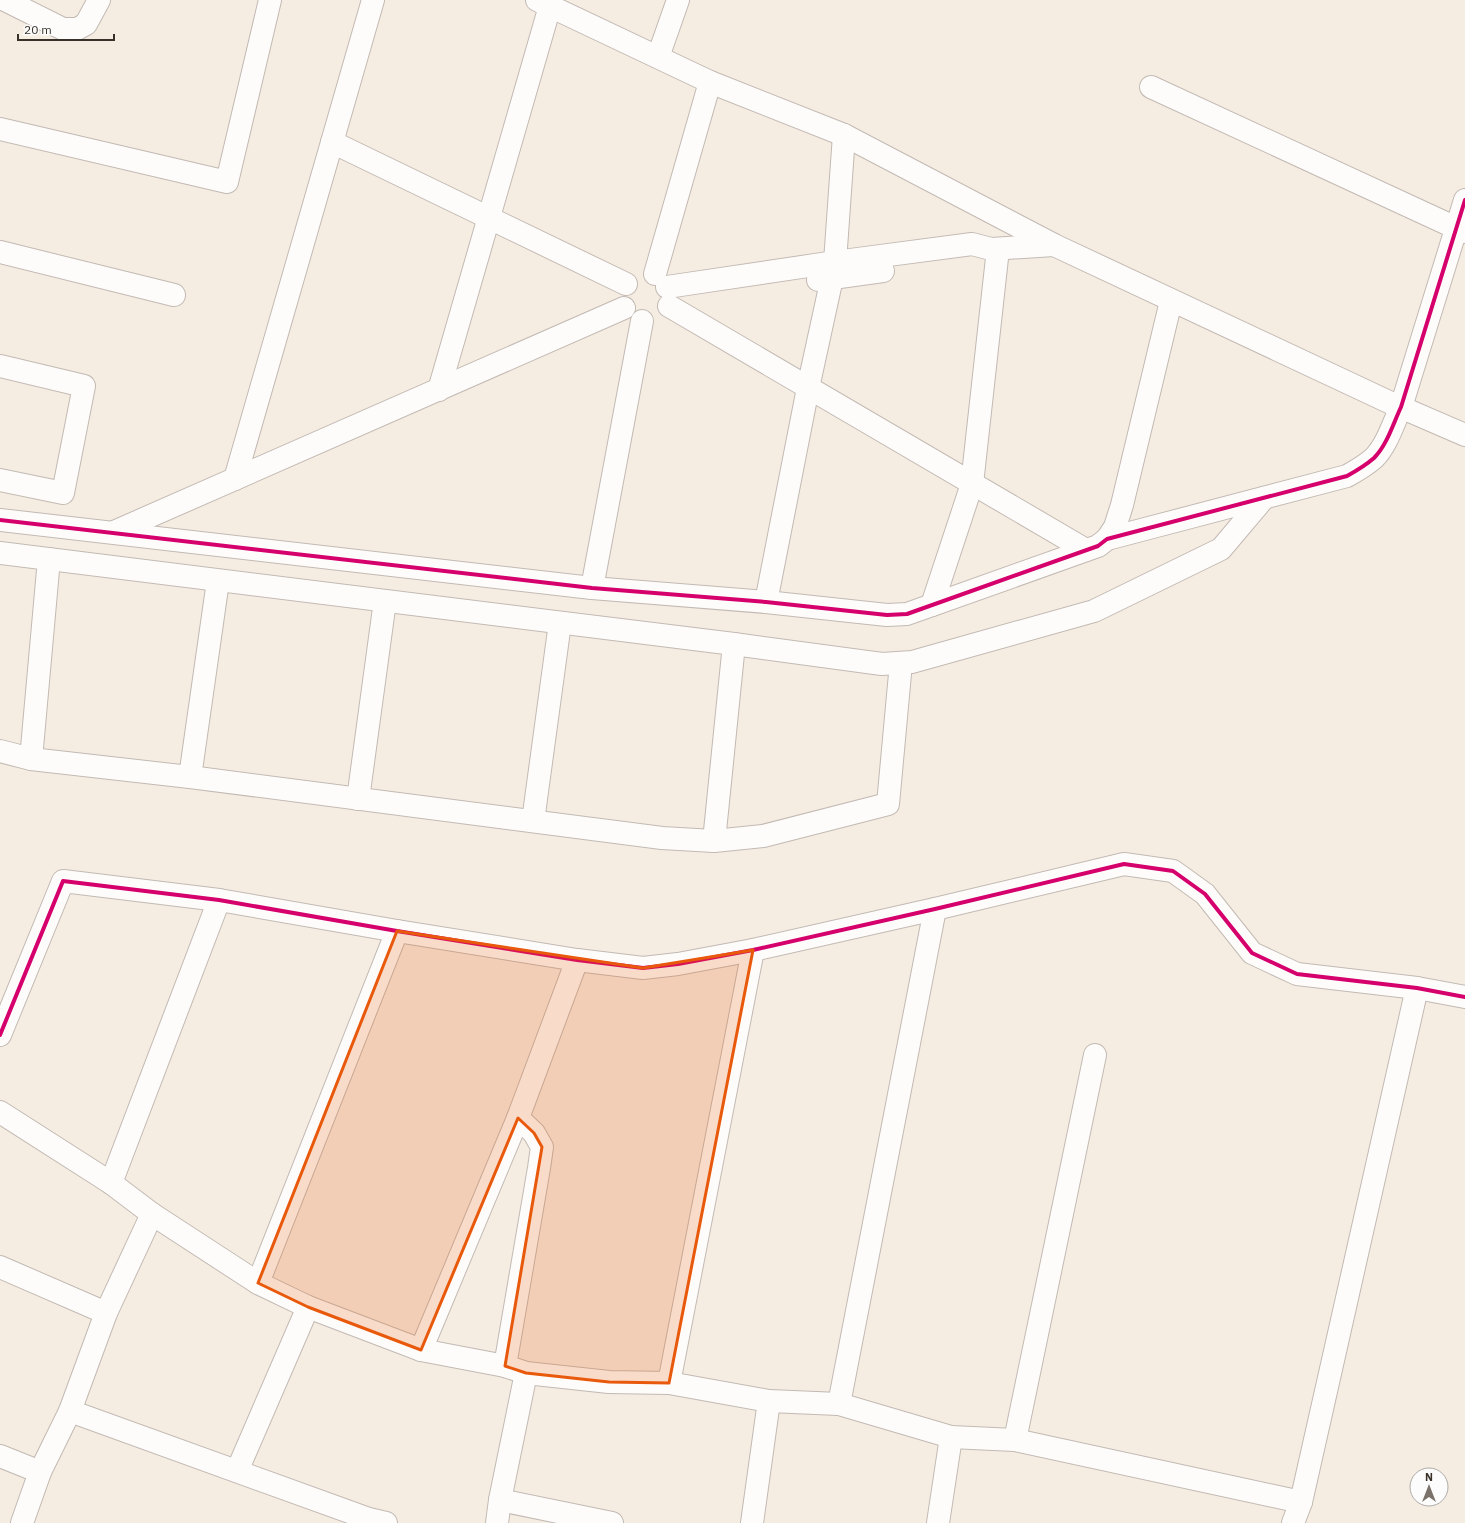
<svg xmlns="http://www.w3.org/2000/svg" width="1465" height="1523" viewBox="0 0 1465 1523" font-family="'IBM Plex Sans',sans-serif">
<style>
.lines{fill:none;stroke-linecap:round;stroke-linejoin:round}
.minor-casing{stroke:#c2bab3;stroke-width:24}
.minor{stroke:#fefcfb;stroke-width:22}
.cycleway-casing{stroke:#fcfcfc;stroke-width:6}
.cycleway{stroke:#d6006c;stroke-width:4}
.marked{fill:#e8590c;fill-opacity:0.2;stroke:#e8590c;stroke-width:3;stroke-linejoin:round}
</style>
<rect width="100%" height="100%" fill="#f5ece2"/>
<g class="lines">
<!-- minor casing -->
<g class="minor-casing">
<g id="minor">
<path d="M 5,0 L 63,29 L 77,29 L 86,24 L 99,0"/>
<path d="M 537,0 L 710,82 L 844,135 L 1054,245 L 1391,403 L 1465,435"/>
<path d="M 658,57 L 678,0"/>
<path d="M 1151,87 L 1465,232"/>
<path d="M 0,129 L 227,182 L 270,0"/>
<path d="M 332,142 L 626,284"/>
<path d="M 0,252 L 174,295"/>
<path d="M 655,274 L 710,82"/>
<path d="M 818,280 L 883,271"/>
<path d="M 667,287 L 835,262 L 972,244 L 991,249 L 1054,245"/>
<path d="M 669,306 L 1086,550"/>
<path d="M 0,366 L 84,386 L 63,493 L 0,480"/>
<path d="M 439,390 L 550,6"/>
<path d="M 235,479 L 373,0"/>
<path d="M 0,520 L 592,588 L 766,602 L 887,615 L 907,614 L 1098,546 L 1107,539 L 1347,476 C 1356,471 1366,465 1374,458 C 1387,445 1393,424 1401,407 L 1465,200"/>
<path d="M 114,532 L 624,308"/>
<path d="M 1107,539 L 1115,527 L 1122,505 L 1171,301"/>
<path d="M 0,553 L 734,644 L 882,664 L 912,662 L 1094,611 L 1221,549 L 1264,498"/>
<path d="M 592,588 L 642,321"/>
<path d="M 766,602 L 808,388 L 832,278 L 835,262 L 844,135"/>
<path d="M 932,605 L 972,484 L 998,249"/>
<path d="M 0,751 L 31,759 L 190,777 L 662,838 L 714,841 L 763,836 L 888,804 L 901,663"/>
<path d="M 31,759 L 49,559"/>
<path d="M 190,777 L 218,581"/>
<path d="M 358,799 L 385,601"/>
<path d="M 533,821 L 560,623"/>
<path d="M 714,841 L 734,644"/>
<path d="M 0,1035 L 63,881 L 219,900 L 397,931 L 577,960 L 643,968 L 678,964 L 753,950 L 935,909 L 1124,864 L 1173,871 L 1205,894 L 1252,953 L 1297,974 L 1417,988 L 1465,997"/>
<path d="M 0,1112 L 111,1183 L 152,1214 L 258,1283 L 308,1307 L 421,1350 L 505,1366 L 526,1373 L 609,1382 L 669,1383 L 769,1401 L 839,1404 L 951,1437 L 1015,1440 L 1301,1502"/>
<path d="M 111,1183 L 219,900"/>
<path d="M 0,1267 L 106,1313"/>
<path d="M 258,1283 L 397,931"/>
<path d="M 421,1350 L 518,1118 L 577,960"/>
<path d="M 505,1366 L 539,1168 L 542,1147 L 534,1133 L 518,1118"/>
<path d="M 669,1383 L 753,950"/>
<path d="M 839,1404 L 935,909"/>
<path d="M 70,1411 L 369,1519 L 386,1523"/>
<path d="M 1015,1440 L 1095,1055"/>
<path d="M 0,1456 L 40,1472"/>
<path d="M 237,1471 L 308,1307"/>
<path d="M 500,1500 L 612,1523"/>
<path d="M 22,1523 L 40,1472 L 70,1411 L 106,1313 L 152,1214"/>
<path d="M 497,1523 L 500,1500 L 526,1373"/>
<path d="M 752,1523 L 769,1401"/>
<path d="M 938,1523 L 951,1437"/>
<path d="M 1293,1523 L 1301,1502 L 1417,988"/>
</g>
</g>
<!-- minor -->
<use href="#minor" class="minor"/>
<!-- cycleway casing -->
<g class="cycleway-casing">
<g id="cycleway">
<path d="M 0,520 L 592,588 L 766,602 L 887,615 L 907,614 L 1098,546 L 1107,539 L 1347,476 C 1356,471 1366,465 1374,458 C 1387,445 1393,424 1401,407 L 1465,200"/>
<path d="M 0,1035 L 63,881 L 219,900 L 397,931 L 577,960 L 643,968 L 678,964 L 753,950 L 935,909 L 1124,864 L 1173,871 L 1205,894 L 1252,953 L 1297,974 L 1417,988 L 1465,997"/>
</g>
</g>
<!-- cycleway -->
<use href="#cycleway" class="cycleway"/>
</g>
<!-- marked area -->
<path class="marked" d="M 397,931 L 643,968 L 753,950 L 669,1383 L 609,1382 L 526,1373 L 505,1366 L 542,1147 L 534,1133 L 518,1118 L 421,1350 L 308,1307 L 258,1283 Z"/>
<!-- north arrow -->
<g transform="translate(1429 1487)"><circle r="19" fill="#fcfcfc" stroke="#aeaba8"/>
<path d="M0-3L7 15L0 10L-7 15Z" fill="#7a726a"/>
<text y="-6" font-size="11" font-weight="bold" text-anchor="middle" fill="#38312a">N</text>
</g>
<!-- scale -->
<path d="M18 34v6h96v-6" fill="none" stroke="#38312a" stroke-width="2"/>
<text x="24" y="34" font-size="12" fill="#38312a" stroke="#fcfcfc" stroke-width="3" paint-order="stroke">20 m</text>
</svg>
